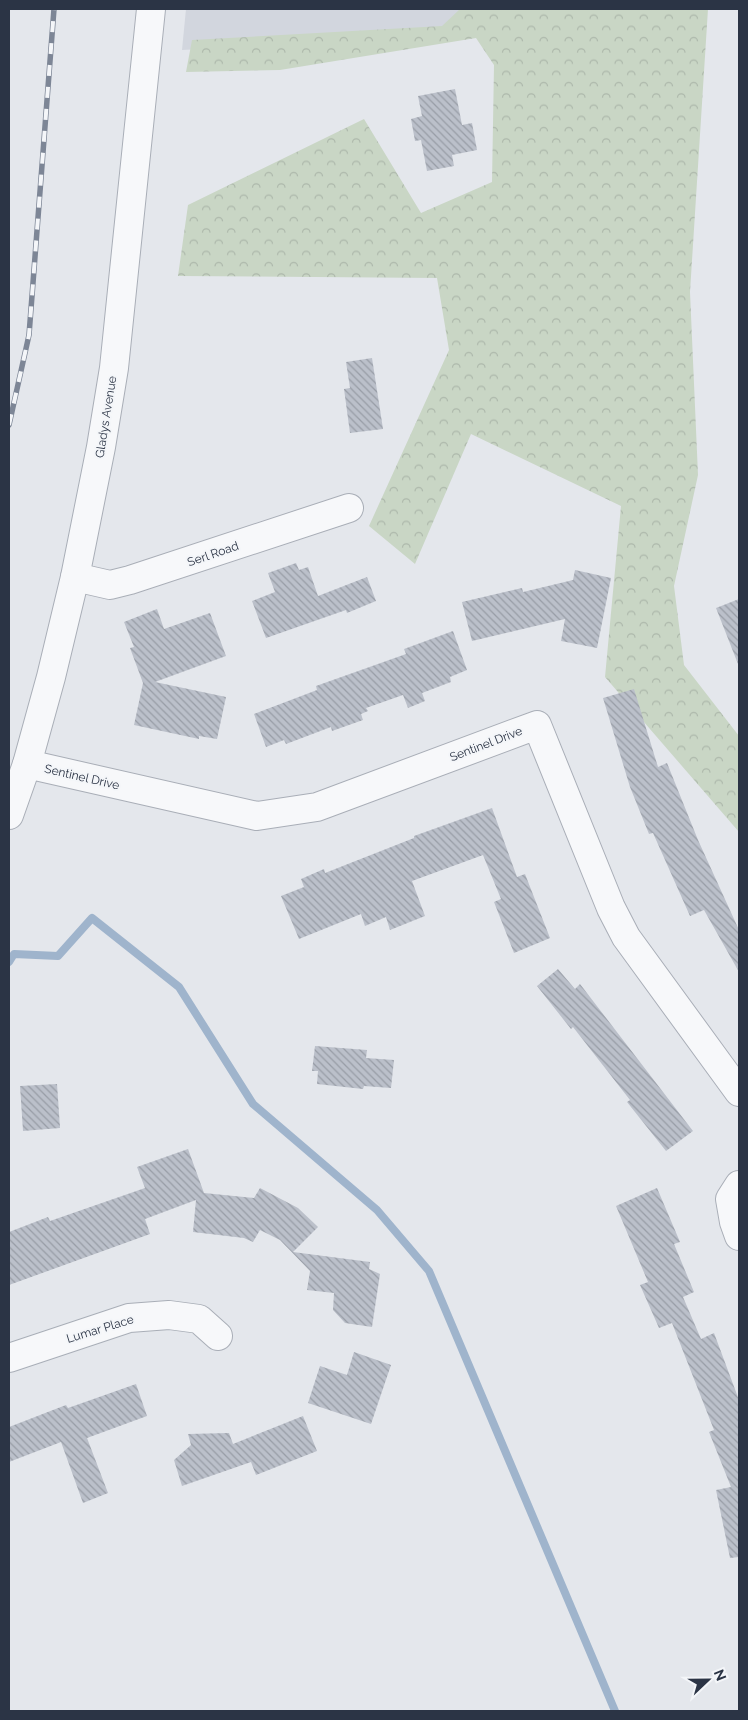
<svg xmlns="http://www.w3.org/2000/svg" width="748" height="1720" viewBox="0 0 748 1720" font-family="Raleway,sans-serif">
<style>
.built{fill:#d2d6de}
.forest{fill:url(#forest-crowns)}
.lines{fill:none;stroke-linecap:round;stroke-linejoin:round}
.stream{stroke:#9fb4cc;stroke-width:8}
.building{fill:url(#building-back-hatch)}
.minor-casing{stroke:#a9aeb7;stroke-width:30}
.minor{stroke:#f7f8fa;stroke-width:28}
.rail-casing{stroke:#7d8696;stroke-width:5.5}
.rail{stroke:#f4f6f9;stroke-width:4;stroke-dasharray:11;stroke-linecap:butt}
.labels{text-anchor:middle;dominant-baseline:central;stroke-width:4;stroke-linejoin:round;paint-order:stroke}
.street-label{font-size:12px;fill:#2b3445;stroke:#f4f6f9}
</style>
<defs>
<pattern id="forest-crowns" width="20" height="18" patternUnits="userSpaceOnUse" patternTransform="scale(1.25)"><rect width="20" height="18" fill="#c9d6c5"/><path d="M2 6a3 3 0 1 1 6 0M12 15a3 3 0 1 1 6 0" fill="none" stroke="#adb8ab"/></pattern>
<pattern id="building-back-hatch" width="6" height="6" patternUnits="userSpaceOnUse" patternTransform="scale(1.25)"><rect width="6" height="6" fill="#bbc0ca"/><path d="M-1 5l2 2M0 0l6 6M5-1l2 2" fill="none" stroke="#989da6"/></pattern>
</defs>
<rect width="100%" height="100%" fill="#e4e7ec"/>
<!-- built -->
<path class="built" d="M 186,9 L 500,9 L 464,35 L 182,50 Z"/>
<!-- forest -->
<path class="forest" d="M 460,9 L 708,9 L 690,292 L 698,475 L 674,586 L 684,665 L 739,736 L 739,832 L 605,677 L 621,506 L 471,434 L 415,564 L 369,526 L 449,350 L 437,278 L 178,276 L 188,205 L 364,119 L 421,213 L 492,182 L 494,65 L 476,38 L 280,70 L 186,72 L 192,40 L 442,26 Z"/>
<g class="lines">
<!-- stream -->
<path class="stream" d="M 9,962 L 14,954 L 58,956 L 92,918 L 179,987 L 253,1104 L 377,1210 L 429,1271 L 615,1711"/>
</g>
<!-- building -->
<g class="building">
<path d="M 455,89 L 462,125 L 472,123 L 477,150 L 452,155 L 454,166 L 427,171 L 421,140 L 415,141 L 411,119 L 422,116 L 418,96 Z"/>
<path d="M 372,358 L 383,429 L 350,433 L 344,389 L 350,388 L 346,362 Z"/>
<path d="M 296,563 L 299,570 L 308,567 L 318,596 L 367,577 L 376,601 L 347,613 L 346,610 L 266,638 L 252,601 L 275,592 L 268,573 Z"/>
<path d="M 575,570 L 611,578 L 597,648 L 561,641 L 565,619 L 472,641 L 462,602 L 522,588 L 523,592 L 573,580 Z"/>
<path d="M 739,599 L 739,664 L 738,664 L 716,608 Z"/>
<path d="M 157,609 L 164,629 L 210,613 L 226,656 L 155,682 L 226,697 L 217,739 L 199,736 L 199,739 L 134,725 L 143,683 L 130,648 L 134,647 L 124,622 Z"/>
<path d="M 453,631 L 467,670 L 450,677 L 451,682 L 422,693 L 425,701 L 408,708 L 403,695 L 366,708 L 368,711 L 361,714 L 363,720 L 332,731 L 331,727 L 286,744 L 284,740 L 266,747 L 254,714 L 317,690 L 316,686 L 406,654 L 404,649 Z"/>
<path d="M 634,689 L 658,767 L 667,763 L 698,840 L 739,930 L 739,972 L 704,910 L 690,916 L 653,833 L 649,834 L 630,787 L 603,698 Z"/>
<path d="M 492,808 L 517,877 L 525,874 L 550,938 L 514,953 L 494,902 L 501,899 L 483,855 L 412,881 L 425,916 L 390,930 L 386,917 L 365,926 L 361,914 L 299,939 L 281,896 L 304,887 L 301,879 L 324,869 L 325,873 L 414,838 L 414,836 Z"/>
<path d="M 558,969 L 575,989 L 580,984 L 693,1131 L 666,1151 L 627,1102 L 630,1100 L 573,1027 L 571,1029 L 537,986 Z"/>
<path d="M 315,1046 L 367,1050 L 366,1058 L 394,1060 L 391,1088 L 364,1086 L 363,1089 L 317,1084 L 318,1071 L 312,1071 Z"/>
<path d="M 57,1084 L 60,1128 L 23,1131 L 20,1086 Z"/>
<path d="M 188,1149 L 204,1193 L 254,1198 L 260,1188 L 298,1208 L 318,1227 L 293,1252 L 370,1262 L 369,1269 L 380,1274 L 372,1327 L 345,1323 L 333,1310 L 334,1293 L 307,1290 L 310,1271 L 280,1240 L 260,1230 L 253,1242 L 244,1238 L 193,1232 L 196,1200 L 145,1219 L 150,1234 L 9,1285 L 9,1232 L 48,1217 L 50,1221 L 145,1188 L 137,1167 Z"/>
<path d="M 657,1188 L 680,1242 L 674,1244 L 694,1292 L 683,1297 L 701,1339 L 714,1333 L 739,1400 L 739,1557 L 730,1558 L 716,1490 L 731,1487 L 709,1432 L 714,1430 L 672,1323 L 659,1328 L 640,1285 L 648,1282 L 616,1206 Z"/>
<path d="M 354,1352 L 391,1365 L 371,1424 L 308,1403 L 320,1366 L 347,1375 Z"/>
<path d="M 136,1384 L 147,1416 L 87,1438 L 108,1493 L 83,1503 L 61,1442 L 9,1462 L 9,1427 L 66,1405 L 68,1408 Z"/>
<path d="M 303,1416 L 317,1451 L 256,1475 L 251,1462 L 182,1486 L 174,1460 L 191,1445 L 188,1434 L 229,1433 L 233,1444 Z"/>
</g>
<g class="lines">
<!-- minor casing -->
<g class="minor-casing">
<g id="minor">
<path d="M 75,577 L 110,585 L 130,580 L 349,508"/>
<path d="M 27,764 L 257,816 L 317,807 L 537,725 L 611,908 L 626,937 L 739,1092"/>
<path d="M 9,815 L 27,764 L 51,677 L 75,577 L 101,447 L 114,368 L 151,9"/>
<path d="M 739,1185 L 730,1199 L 734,1222 L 739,1236"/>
<path d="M 9,1358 L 129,1318 L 169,1315 L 199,1319 L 218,1336"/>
</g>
</g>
<!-- minor -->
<use href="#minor" class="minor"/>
<!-- rail casing -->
<g class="rail-casing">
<path id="rail" d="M 9,425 L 29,335 L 54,9"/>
</g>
<!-- rail -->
<use href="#rail" class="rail"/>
</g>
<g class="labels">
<!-- street labels -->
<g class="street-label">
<text transform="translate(106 417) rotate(-81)">Gladys Avenue</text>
<text transform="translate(213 554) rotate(-19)">Serl Road</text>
<text transform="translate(486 744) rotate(-21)">Sentinel Drive</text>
<text transform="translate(82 777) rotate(13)">Sentinel Drive</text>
<text transform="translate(100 1329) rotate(-17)">Lumar Place</text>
</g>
</g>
<!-- border -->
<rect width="748" height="1720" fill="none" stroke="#2b3445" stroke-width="20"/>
<!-- north arrow -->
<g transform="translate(708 1680) rotate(68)" stroke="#f4f6f9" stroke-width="4" paint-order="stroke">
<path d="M0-4L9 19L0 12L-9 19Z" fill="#2b3445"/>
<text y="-8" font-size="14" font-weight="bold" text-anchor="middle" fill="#2b3445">N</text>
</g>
</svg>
